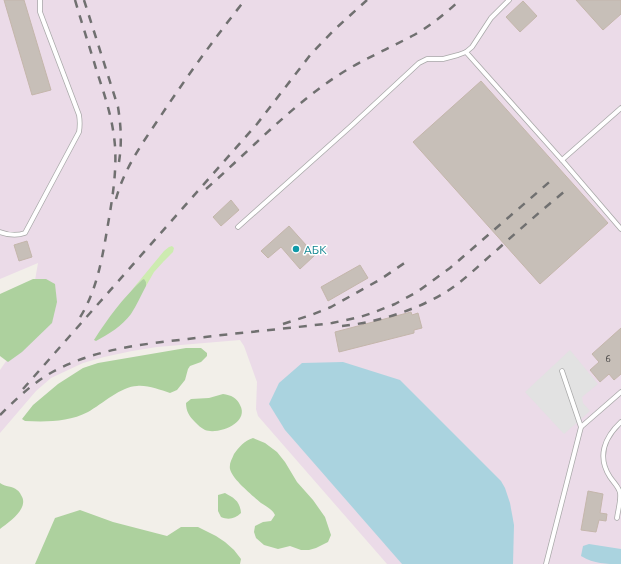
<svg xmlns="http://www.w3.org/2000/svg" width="621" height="564" viewBox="0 0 621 564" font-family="Ubuntu,sans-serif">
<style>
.industrial{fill:#ebdbe8}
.grass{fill:#cdebb0}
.forest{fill:#add19e}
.parking{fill:#e2e2e2}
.water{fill:#aad3df}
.building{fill:#c7bfb8;stroke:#c4b6ab}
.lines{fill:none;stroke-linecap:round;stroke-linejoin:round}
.lane-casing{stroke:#a9a9a9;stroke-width:5.5}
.lane{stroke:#fff;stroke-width:4}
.rail{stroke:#707070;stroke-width:2.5;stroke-dasharray:8 8;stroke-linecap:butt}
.culture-dot{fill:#0f9aa8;stroke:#fff;stroke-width:1.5}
.labels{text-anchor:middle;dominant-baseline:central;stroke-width:3;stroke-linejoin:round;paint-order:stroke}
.number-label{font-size:10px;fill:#4b4948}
.culture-label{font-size:12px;fill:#0d838f;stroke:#fff;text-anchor:start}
</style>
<rect width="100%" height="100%" fill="#f2efe9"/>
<!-- industrial -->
<path class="industrial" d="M 0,0 L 621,0 L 621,564 L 387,564 L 258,416 L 256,409 L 257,382 L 244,346 L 240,340 L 157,347 L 132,351 L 104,357 L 83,363 L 51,378 L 36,391 L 0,433 L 0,370 L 11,354 L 33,292 L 38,263 L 0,279 Z"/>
<!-- grass -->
<path class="grass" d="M 172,246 L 174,248 L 173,252 L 164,261 L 154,272 L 146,286 L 146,282 L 142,280 L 131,291 L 164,251 L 169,247 Z"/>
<!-- forest -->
<g class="forest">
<path d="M 33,279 L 46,279 L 55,284 L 57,302 L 52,323 L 22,352 L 8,362 L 0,356 L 0,294 Z"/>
<path d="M 144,279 L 146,282 L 146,286 C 141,295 137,305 131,314 C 122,326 109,334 96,341 L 94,340 C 108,318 123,298 142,280 Z"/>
<path d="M 186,348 L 201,348 L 207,353 L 207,356 L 201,362 L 190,366 L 188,369 L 185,380 L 177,390 L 170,393 C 160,390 148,385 137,386 C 122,386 102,404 88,412 C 69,422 46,422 25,421 L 22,419 L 33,405 L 58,384 L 83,368 L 98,363 Z"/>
<path d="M 223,394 C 231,395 237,398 240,405 C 250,423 218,435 205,430 C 201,428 198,425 195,422 C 189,416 186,411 186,403 L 191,399 L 209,398 Z"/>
<path d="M 253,438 L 265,443 L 277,452 L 285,462 L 297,482 L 313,500 L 325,517 L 331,535 L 328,542 L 316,548 L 309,550 L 301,550 L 290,546 L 278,549 L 264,545 L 256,538 L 254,532 L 255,526 L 263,522 L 271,521 L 275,515 C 272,509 267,507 261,503 C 253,496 232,479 230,469 C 229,463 232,459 234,454 C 239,447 244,441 253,438 Z"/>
<path d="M 0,483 C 5,487 13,486 17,490 C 19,491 20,493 21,495 C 30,508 9,522 0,529 Z"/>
<path d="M 225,493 C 234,498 240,501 241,513 C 235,519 228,520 221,517 L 218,511 L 218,495 Z"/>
<path d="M 80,510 L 113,522 L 167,536 L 181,527 L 198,527 L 216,536 L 225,542 L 234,550 L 241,559 L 240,564 L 35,564 L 55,518 Z"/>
</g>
<!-- parking -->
<path class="parking" d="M 570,350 L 598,384 L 582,397 L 583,403 L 590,411 L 564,434 L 525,392 Z"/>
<!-- water -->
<g class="water">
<path d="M 343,362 L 400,380 L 501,481 L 505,488 L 510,503 L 514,525 L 513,564 L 402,564 L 285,430 L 269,404 L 279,383 L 302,363 Z"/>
<path d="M 589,544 L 621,549 L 621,564 C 605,564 595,564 581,556 L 583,546 Z"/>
</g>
<!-- building -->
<g class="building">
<path d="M 4,0 L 24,0 L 51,90 L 32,95 Z"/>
<path d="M 576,0 L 621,0 L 621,14 L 603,30 Z"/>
<path d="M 523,1 L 537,16 L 520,32 L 506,17 Z"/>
<path d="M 481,81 L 608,223 L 540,284 L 413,142 Z"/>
<path d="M 231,200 L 239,210 L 221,226 L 213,217 Z"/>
<path d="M 289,226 L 315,255 L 300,269 L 281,247 L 268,258 L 261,251 Z"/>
<path d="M 27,241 L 32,257 L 19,261 L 14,245 Z"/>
<path d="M 360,265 L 368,278 L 328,301 L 321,287 Z"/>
<path d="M 411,312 L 412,315 L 418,313 L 422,328 L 414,330 L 414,333 L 339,352 L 335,332 Z"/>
<path d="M 621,328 L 621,374 L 614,380 L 609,374 L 600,382 L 590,370 L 599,362 L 592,354 Z"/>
<path d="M 588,491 L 603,494 L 600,513 L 607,514 L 606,521 L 599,520 L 596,532 L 581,530 Z"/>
</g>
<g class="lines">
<!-- lane casing -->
<g class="lane-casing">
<g id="lane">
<path d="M 466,52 L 562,160 L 621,229"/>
<path d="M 562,160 L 621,108"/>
<path d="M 238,227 L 350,127 L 419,63 L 427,59 L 443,59 L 458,55 L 466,52 L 472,47 L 491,18 L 509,0"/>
<path d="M 0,232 C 8,235 17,236 25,233 L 79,132 C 80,126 80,121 79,115 L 40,12 L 40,0"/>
<path d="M 581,427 L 621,392"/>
<path d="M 617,518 C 618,510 621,501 620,493 C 619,487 614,483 610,477 C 597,457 604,438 621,422"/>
<path d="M 546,564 L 581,427 L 562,371"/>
</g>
</g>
<!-- lane -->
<use href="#lane" class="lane"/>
<!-- rail -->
<g class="rail">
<path d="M 75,0 C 82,24 90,48 97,72 C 105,96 113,120 115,146 C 117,176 111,206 106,236 C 101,265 95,294 79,319"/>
<path d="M 84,0 L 118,107 C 121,126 122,143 119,162"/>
<path d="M 206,189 C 249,151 287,110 334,78 C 359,61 386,50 412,36 C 429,27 445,14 460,0"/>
<path d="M 116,199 C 125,165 147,137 166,108 C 191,71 217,35 245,0"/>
<path d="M 283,324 L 311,315 L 331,307 L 381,279 L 406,262"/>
<path d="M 342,326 C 374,323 413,311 441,295 C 462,283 479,265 498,249 C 520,229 542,210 565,191"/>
<path d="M 23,389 L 257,124 L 311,54 L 333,31 L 367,0"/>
<path d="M 0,415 C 17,398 35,381 56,370 C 97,349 143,344 188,339 C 236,333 284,329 332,323 L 360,317 L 372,313 L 395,304 L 417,292 L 450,268 L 554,178"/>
</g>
</g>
<!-- markers -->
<circle class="culture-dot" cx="296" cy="249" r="4"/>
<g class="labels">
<!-- number labels -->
<g class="number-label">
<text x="608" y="358">6</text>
</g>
<!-- culture labels -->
<g class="culture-label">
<text x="304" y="249">АБК</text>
</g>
</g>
</svg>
